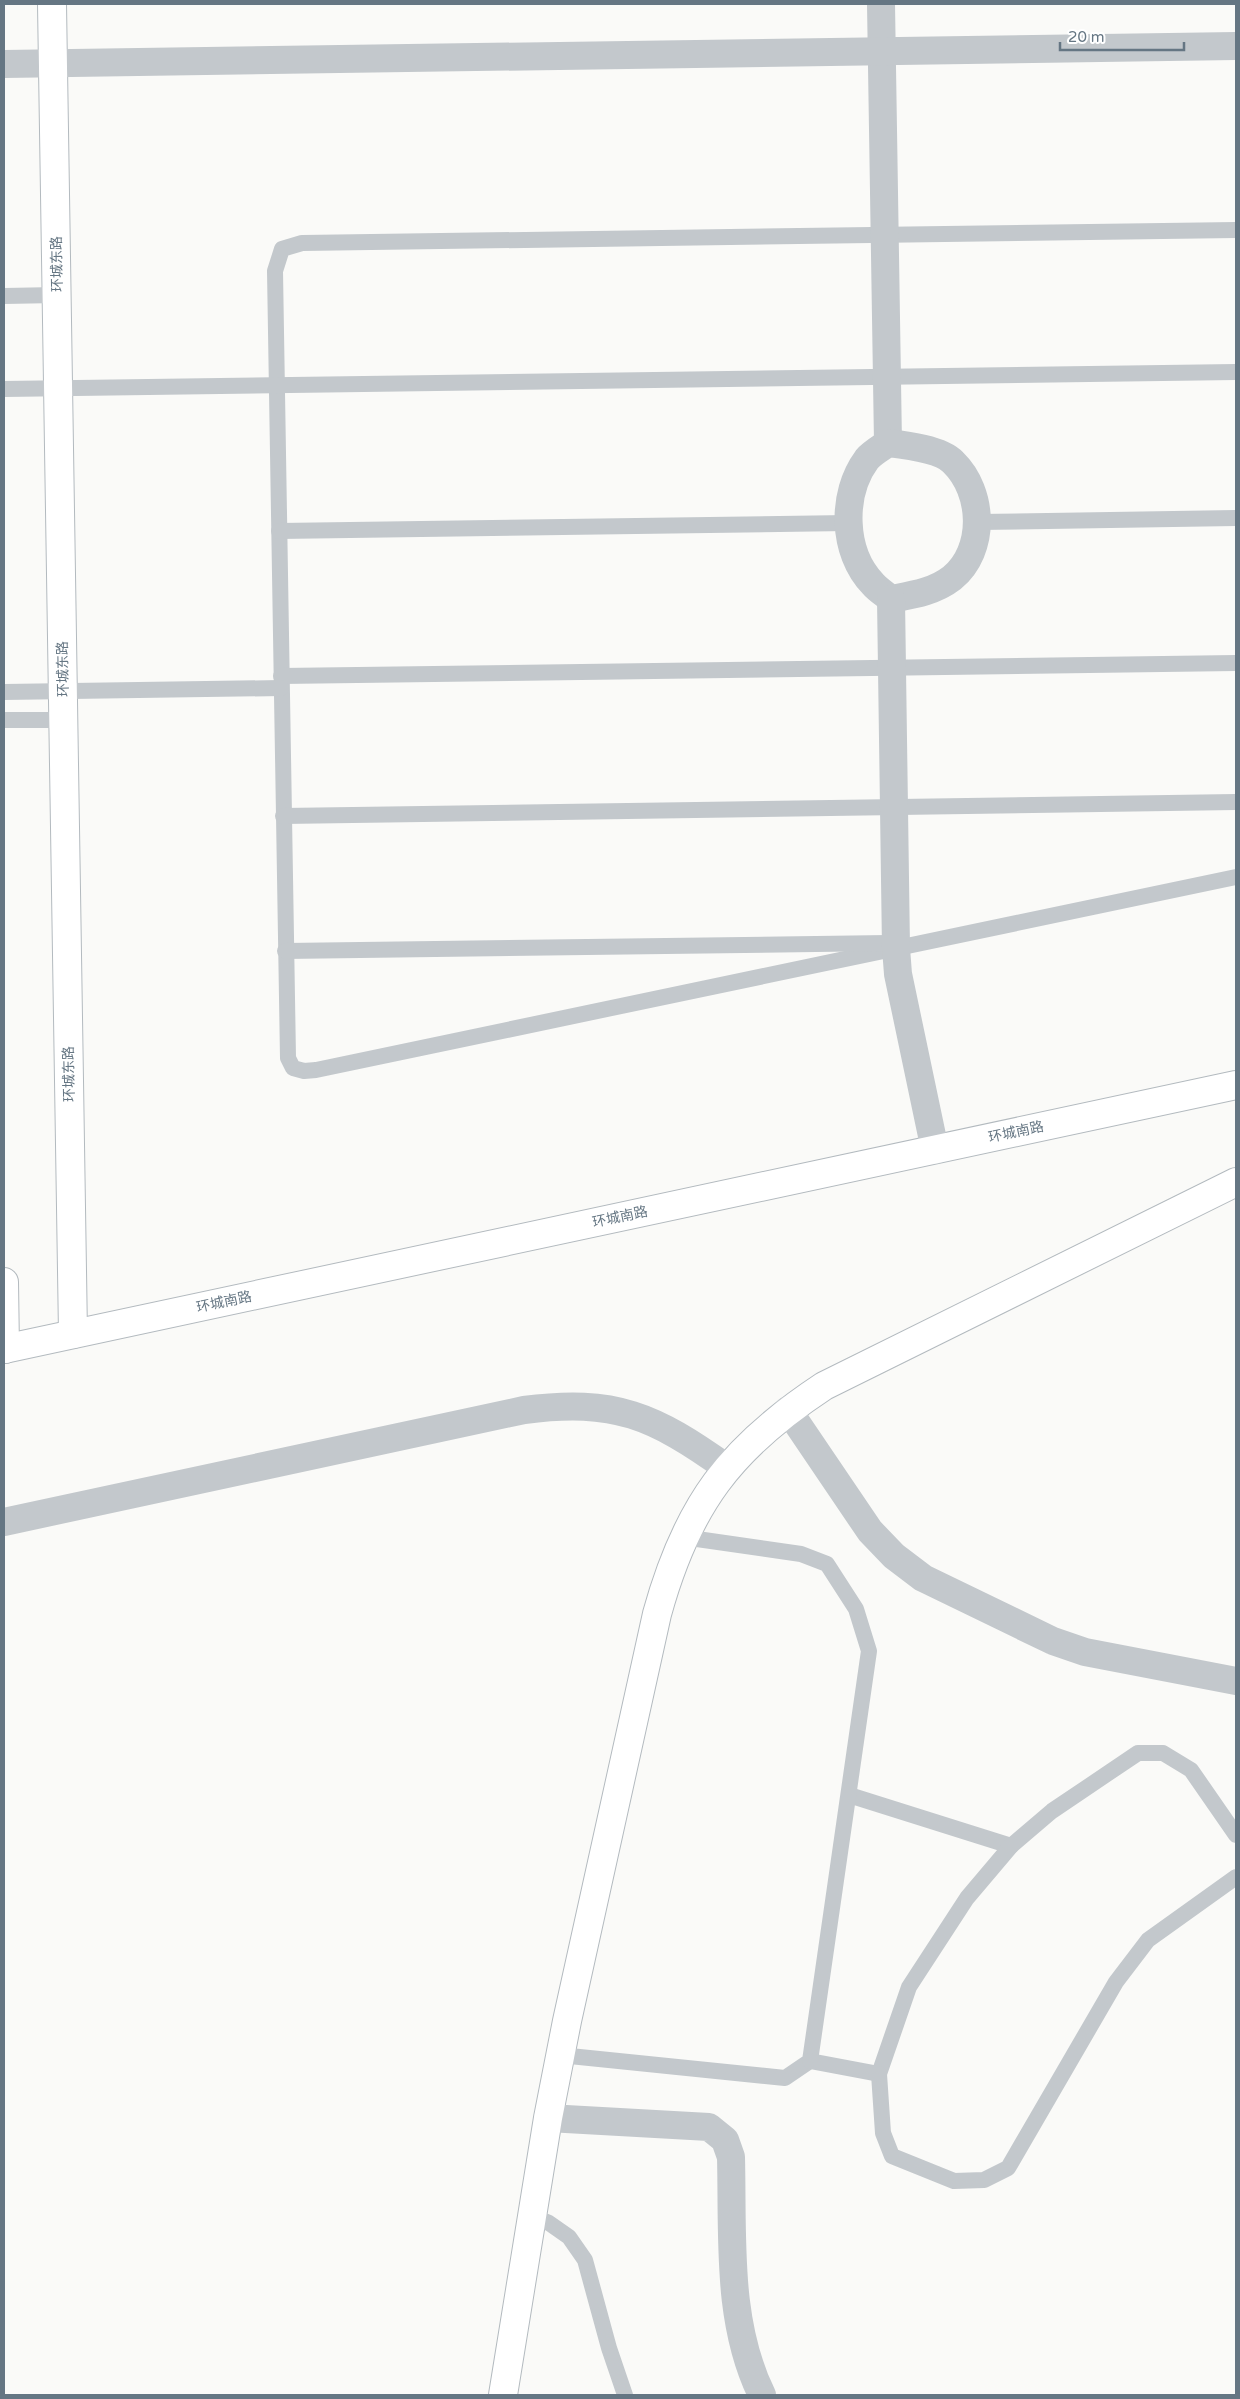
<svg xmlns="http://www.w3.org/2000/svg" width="1240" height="2399" viewBox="0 0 1240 2399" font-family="'Varela Round','Noto Sans SC',sans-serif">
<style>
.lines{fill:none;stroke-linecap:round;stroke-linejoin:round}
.secondary-casing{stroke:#b3babf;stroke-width:30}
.lane{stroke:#c3c8cc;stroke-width:16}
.street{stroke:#c3c8cc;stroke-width:28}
.secondary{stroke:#fff;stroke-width:28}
.labels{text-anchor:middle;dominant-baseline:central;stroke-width:5;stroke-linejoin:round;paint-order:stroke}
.street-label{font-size:14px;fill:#657683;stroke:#fff}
</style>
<rect width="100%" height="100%" fill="#fafaf8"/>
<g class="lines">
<!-- secondary casing -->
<g class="secondary-casing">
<g id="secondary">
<path d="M 52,4 L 73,1334"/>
<path d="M 4,1282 L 5,1349"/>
<path d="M 4,1349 L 1236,1085"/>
<path d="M 503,2395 L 548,2118 L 567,2021 L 657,1614 C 687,1505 730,1448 824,1386 L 1236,1182"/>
</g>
</g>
<!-- lane -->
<g class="lane">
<path d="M 1236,230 L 302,243 L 282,249 L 275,271 L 288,1058 L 293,1068 L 304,1071 L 316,1070 L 1236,877"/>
<path d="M 4,296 L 57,295"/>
<path d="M 4,389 L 1236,372"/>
<path d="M 978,522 L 1236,518"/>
<path d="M 279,531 L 848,523"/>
<path d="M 281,676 L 1236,663"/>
<path d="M 4,692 L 281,688"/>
<path d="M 4,720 L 63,720"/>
<path d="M 283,816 L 1236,802"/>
<path d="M 285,951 L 888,943"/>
<path d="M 849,1795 L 1011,1846"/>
<path d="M 1236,1835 L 1191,1770 L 1163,1753 L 1138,1753 L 1052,1811 L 1011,1846 L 967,1898 L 909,1987 L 879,2074 L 883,2133 L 892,2156 L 954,2181 L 984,2180 L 1008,2168 L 1116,1982 L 1148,1940 L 1236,1877"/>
<path d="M 560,2055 L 785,2078 L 810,2061 L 869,1651 L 856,1609 L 827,1564 L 801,1554 L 683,1537"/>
<path d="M 810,2061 L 879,2074"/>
<path d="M 532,2216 L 549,2223 L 569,2237 L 585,2260 L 609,2348 L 625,2395"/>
</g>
<!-- street -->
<g class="street">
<path d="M 881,4 L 888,443"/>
<path d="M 4,64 L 1236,46"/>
<path d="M 888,443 C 905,445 941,449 953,462 C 984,492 986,550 952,578 C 934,592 912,595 891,599 C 885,594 878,590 873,584 C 842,552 841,494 867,459 C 872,453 881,448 888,443 Z"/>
<path d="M 891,599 L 896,948 L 898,974 L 935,1150"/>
<path d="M 788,1410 L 870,1531 L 894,1556 L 923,1578 L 1053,1641 L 1085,1652 L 1236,1681"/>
<path d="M 4,1522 L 524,1410 C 615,1398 654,1416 727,1468"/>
<path d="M 548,2118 L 709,2127 L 725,2140 L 731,2157 C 733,2237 726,2322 762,2395"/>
</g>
<!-- secondary -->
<use href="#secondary" class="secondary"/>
</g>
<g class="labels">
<!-- street labels -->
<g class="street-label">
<text transform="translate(57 264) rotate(-91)">环城东路</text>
<text transform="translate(63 669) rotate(-91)">环城东路</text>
<text transform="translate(69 1074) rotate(-91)">环城东路</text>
<text transform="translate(1016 1132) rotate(-12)">环城南路</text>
<text transform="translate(620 1217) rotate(-12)">环城南路</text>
<text transform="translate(224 1302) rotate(-12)">环城南路</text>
</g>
</g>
<!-- border -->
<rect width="1240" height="2399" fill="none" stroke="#657683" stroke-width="10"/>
<!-- scale -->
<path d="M1060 42v8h124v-8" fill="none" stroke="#657683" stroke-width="2.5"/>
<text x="1068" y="42" font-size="15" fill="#657683" stroke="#ffffff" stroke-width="4" paint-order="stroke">20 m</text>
</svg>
